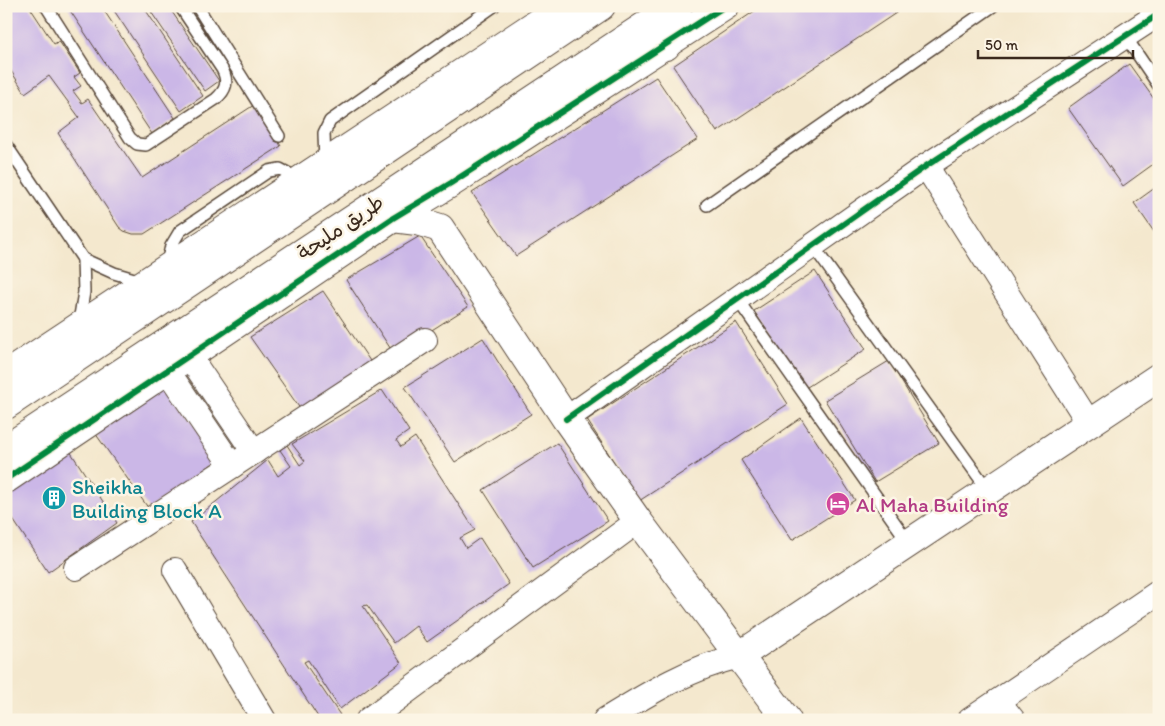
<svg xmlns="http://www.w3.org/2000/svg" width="1165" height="726" viewBox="0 0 1165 726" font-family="Itim,'Playpen Sans Arabic',sans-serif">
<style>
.building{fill:#cbb7e7}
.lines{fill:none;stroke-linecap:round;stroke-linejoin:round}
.service-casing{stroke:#574638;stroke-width:14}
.minor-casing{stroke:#574638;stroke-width:26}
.tertiary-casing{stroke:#574638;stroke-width:30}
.primary-casing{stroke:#574638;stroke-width:30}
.service{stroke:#fff;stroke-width:11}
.minor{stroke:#fff;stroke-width:24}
.tertiary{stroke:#fff;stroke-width:28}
.primary{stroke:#fff;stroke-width:28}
.cycleway-casing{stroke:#fcf5e5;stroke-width:9}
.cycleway{stroke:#00873e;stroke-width:6}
.labels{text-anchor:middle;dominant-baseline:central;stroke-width:5;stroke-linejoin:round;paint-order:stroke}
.street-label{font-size:21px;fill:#3b2a1e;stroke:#fcf5e5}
.culture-label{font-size:21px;fill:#0d838f;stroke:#fcf5e5;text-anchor:start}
.hotel-label{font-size:21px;fill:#b23c85;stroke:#fcf5e5;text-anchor:start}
</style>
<rect width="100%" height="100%" fill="#fcf5e5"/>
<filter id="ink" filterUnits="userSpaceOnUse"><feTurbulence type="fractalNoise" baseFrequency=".02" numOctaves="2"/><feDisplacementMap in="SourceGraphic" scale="10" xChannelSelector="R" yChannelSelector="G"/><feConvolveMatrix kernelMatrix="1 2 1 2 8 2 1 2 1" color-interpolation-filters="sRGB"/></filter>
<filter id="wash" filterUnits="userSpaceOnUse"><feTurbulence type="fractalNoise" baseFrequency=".0096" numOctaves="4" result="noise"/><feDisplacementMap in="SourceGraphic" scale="20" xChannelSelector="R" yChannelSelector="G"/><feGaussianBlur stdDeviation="1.12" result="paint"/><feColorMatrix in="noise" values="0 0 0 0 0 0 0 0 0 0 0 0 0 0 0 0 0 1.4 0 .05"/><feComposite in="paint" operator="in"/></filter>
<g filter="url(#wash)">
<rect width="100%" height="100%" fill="#f4e8ce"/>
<g id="blocks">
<!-- building -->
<g class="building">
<path d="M 6,6 L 29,6 L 54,44 L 59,41 L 80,73 L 74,77 L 81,86 L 73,91 L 82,103 L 88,99 L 142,178 L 254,105 L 281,146 L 144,234 L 133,234 L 124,231 L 119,227 L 58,133 L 79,117 L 49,76 L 25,93 L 6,63 Z"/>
<path d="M 67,6 L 101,6 L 175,118 L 152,134 Z"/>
<path d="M 111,6 L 143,6 L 203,96 L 181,111 Z"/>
<path d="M 147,6 L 168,6 L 219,81 L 205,91 Z"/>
<path d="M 762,6 L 897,6 L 899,11 L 717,132 L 673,66 Z"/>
<path d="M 1129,64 L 1159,106 L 1159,160 L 1123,186 L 1068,108 Z"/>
<path d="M 656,77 L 698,139 L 516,256 L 472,193 Z"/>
<path d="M 1159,185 L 1159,239 L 1134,203 Z"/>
<path d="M 420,236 L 468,307 L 394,354 L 346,280 Z"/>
<path d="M 815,271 L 866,349 L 804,389 L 754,311 Z"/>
<path d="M 323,291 L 372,364 L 301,410 L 250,337 Z"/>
<path d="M 736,322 L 788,404 L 639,501 L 587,420 Z"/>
<path d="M 483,338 L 531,414 L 455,462 L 405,387 Z"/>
<path d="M 889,361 L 939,443 L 875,482 L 825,400 Z"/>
<path d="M 165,382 L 219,459 L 149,509 L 95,433 Z"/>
<path d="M 382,390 L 409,431 L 396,440 L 401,447 L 415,437 L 475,530 L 460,538 L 466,548 L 480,538 L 509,584 L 427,642 L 416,626 L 394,643 L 367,605 L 363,606 L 401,663 L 340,709 L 308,660 L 304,662 L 340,715 L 332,720 L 320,720 L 191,522 L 268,460 L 278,476 L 291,466 L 280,450 L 287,445 L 300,465 L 305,461 L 292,444 Z"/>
<path d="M 801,418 L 855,500 L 792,540 L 741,460 Z"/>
<path d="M 557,443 L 608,521 L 533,568 L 483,490 Z"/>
<path d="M 66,445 L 117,523 L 48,572 L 6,509 L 6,488 Z"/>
</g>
</g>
</g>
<g filter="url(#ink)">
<use href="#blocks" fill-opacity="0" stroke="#574638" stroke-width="1"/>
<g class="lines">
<!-- service casing -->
<g class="service-casing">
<g id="service">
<path d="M 46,6 L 130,138 L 137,144 L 146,145 L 216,99 C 226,90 229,82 222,69 L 180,6"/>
<path d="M 197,6 L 279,136"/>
<path d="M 1125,36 L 1159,86"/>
<path d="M 6,145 L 83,259 L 114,273 L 141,281"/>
<path d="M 325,163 L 324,133 L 330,121 L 494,6"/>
<path d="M 707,205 L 993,6"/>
<path d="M 813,246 L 988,490"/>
<path d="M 167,263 L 171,246 L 180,231 L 269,171 L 280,169 L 299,179"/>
<path d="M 737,299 L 909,543"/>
<path d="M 79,322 L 84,292 L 83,259"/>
</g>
</g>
<!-- minor casing -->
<g class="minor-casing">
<g id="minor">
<path d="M 926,166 L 1089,423"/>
<path d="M 189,356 L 254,452"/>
<path d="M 167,370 L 232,466"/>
<path d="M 566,419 L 926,166 L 1159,14"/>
<path d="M 76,568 L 425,340"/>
<path d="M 175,570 L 264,720"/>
<path d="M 998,701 L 1013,720"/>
<path d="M 368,720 L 638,521"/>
<path d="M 605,720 C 649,693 689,668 739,656"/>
<path d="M 970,720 L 1159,592"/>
</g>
</g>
<!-- tertiary casing -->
<g class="tertiary-casing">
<g id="tertiary">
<path d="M 393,218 L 417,221 L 440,228 L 566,419 L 638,521 L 787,720"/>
<path d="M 6,375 L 563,6"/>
<path d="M 6,479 L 393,218 L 451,183 L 725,6"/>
<path d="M 739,656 L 1159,377"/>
</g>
</g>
<!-- primary casing -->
<g class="primary-casing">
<g id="primary">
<path d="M 666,46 L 678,6"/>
<path d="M 312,173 L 347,176"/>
<path d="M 6,405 L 601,6"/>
<path d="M 6,449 L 675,6"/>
</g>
</g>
<!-- service -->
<use href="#service" class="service"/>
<!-- minor -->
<use href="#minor" class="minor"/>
<!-- tertiary -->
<use href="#tertiary" class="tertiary"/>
<!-- primary -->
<use href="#primary" class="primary"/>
<!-- cycleway casing -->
<g class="cycleway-casing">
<g id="cycleway">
<path d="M 566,419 L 926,166 L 1159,14"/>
<path d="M 6,479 L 393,218 L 451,183 L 725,6"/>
</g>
</g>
<!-- cycleway -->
<use href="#cycleway" class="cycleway"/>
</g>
</g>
<!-- icons -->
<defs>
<g id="building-disc" transform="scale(1.25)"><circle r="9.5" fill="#0f9aa8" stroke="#fcf5e5"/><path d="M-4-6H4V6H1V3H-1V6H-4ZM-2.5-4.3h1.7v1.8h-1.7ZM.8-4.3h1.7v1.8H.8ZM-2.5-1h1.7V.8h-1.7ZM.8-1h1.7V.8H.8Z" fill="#fff"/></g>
<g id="hotel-disc" transform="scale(1.25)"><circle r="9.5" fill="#d1479c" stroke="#fcf5e5"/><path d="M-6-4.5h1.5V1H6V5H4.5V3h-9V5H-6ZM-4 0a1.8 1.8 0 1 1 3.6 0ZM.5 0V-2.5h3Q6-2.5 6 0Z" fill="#fff"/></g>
</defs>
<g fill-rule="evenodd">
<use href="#building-disc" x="54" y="498"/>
<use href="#hotel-disc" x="838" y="504"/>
</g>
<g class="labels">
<!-- street labels -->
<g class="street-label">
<text transform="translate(340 227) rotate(-34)">طريق مليحة</text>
</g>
<!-- culture labels -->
<g class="culture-label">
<text x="72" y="486">Sheikha<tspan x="72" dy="24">Building Block A</tspan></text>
</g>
<!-- hotel labels -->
<g class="hotel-label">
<text x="856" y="504">Al Maha Building</text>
</g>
</g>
<!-- margin -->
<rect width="1165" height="726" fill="none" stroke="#fcf5e5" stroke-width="25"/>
<!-- scale -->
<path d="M978 50v8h155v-8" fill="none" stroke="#3b2a1e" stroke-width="2.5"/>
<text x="985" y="50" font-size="15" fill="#3b2a1e" stroke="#fcf5e5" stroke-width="4" paint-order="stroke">50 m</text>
</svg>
